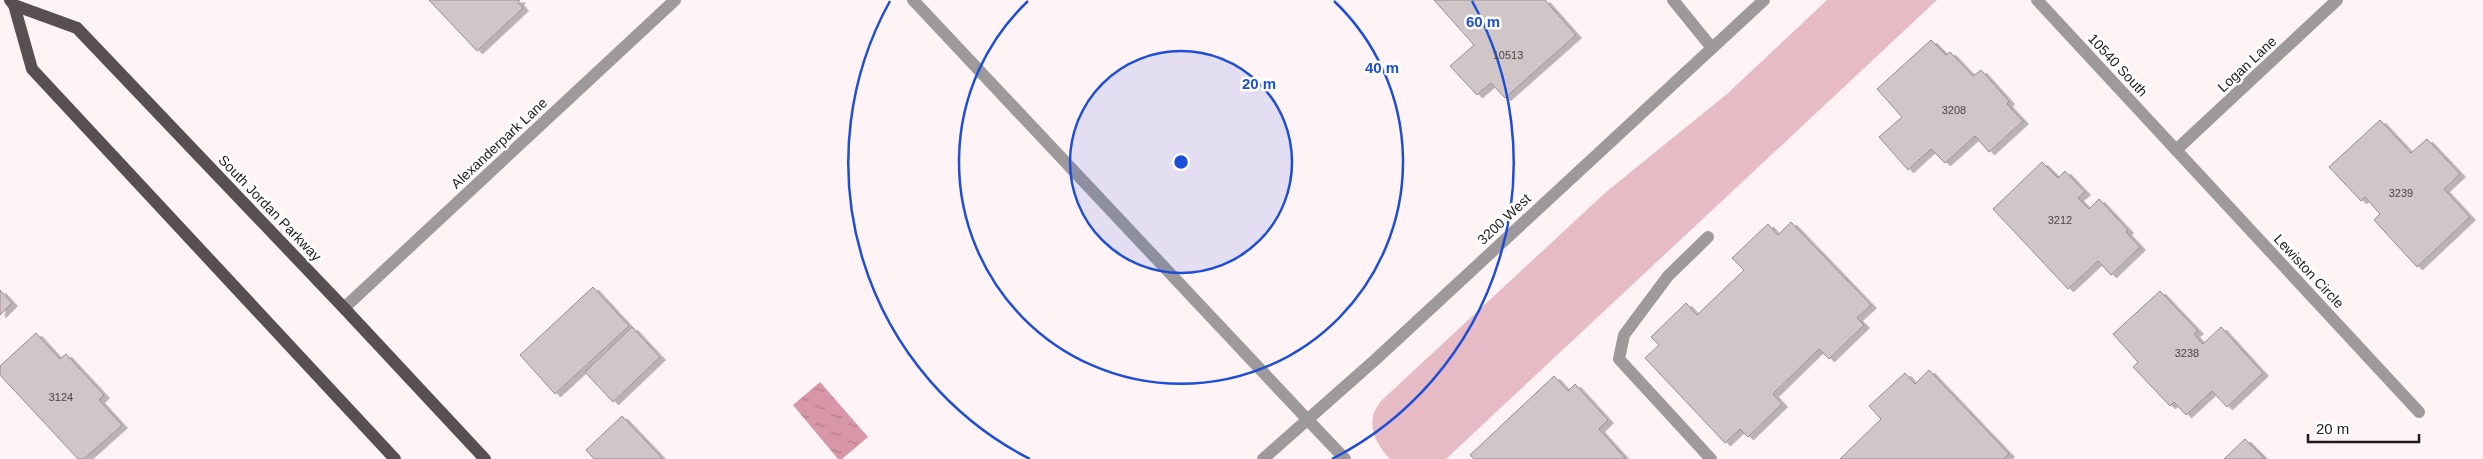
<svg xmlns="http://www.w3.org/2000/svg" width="2483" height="459" viewBox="0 0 2483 459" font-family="Arial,sans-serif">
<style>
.grass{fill:#e7bbc6}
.water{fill:url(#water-ripples)}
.building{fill:#d0c5c7;stroke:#978d8f;filter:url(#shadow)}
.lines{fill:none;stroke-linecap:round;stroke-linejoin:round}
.service{stroke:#9e9a9b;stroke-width:12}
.minor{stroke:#9e9a9b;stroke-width:12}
.tertiary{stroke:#9e9a9b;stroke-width:12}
.primary{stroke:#574f51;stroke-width:12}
.ring{fill:none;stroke:#1d4ed8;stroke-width:2.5}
.labels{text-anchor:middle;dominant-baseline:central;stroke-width:5;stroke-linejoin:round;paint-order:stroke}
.number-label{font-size:11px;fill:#4b4647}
.street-label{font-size:14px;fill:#1f1b1c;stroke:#fff}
.centre{fill:#1d4ed8;stroke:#fff;stroke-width:2.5}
.ring-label{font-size:15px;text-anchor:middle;font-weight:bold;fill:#1d4ed8;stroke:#fff;stroke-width:5;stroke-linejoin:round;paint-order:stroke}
</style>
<defs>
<pattern id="water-ripples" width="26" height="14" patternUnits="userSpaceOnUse" patternTransform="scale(1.25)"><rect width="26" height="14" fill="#d897a8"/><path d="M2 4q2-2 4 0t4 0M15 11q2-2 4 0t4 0" fill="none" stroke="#af7a88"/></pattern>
<filter id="shadow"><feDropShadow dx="5.5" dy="3" stdDeviation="0" flood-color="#0004"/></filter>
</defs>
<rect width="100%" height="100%" fill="#fff3f6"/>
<!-- grass -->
<path class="grass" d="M 1827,0 L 1937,0 L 1446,459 L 1390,459 C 1373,441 1365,421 1381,401 L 1606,192 L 1727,94 Z"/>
<!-- water -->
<path class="water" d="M 820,382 L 868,437 L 842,459 L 838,459 L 793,405 Z"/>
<!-- building -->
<g class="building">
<path d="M 429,0 L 520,0 L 518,2 L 523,8 L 477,51 Z"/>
<path d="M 1434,0 L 1545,0 L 1576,35 L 1505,98 L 1491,83 L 1477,95 L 1450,66 L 1474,45 Z"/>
<path d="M 1931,40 L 1946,55 L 1950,52 L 1973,76 L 1981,70 L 2009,101 L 2007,104 L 2023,121 L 1989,152 L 1975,136 L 1945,163 L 1931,149 L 1908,170 L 1879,137 L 1902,117 L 1877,89 Z"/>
<path d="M 2380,120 L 2411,153 L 2427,139 L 2460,174 L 2444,189 L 2470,217 L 2417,267 L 2374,220 L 2380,214 L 2365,197 L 2361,201 L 2329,167 Z"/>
<path d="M 2042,162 L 2058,178 L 2065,171 L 2085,192 L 2078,198 L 2089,209 L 2099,199 L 2128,230 L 2126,232 L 2140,247 L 2111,275 L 2098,261 L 2068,289 L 1993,209 Z"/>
<path d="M 1791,222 L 1871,305 L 1857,318 L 1864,325 L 1829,359 L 1819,349 L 1773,394 L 1782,404 L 1748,437 L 1740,429 L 1725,443 L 1645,358 L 1659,345 L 1651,337 L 1686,303 L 1697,315 L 1744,270 L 1732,258 L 1768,224 L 1778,235 Z"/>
<path d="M 593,287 L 629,326 L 555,394 L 520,355 Z"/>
<path d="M 0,290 L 12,303 L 0,315 Z"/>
<path d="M 2160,291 L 2198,331 L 2194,334 L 2203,344 L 2221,327 L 2263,373 L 2227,407 L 2212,391 L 2186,415 L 2174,402 L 2170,406 L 2133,367 L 2138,362 L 2113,334 Z"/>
<path d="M 632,327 L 660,357 L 613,402 L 585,372 Z"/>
<path d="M 36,333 L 60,359 L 66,354 L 104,395 L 99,400 L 122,425 L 84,459 L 78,459 L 0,375 L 0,366 Z"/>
<path d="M 1929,370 L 2009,454 L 2003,459 L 1840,459 L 1881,419 L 1869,406 L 1905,373 L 1915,384 Z"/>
<path d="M 1554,376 L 1568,391 L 1575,384 L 1608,420 L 1599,429 L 1626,459 L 1474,459 L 1470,455 Z"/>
<path d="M 622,416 L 663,459 L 594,459 L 586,450 Z"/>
<path d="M 2245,439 L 2265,459 L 2224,459 Z"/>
</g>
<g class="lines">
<!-- service -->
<g class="service">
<path d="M 913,0 L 1307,419"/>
<path d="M 1673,0 L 1712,48"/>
<path d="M 1708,237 L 1668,276 L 1624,335 L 1619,359 L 1711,459"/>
</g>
<!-- minor -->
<g class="minor">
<path d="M 2037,0 L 2419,412"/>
<path d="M 2176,150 L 2337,0"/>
<path d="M 344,308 L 675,0"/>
<path d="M 1307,419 L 1345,459"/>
</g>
<!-- tertiary -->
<path class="tertiary" d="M 1263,459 L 1375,360 L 1764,0"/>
<!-- primary -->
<g class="primary">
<path d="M 10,0 L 14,5 L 32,69 L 395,459"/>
<path d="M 14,5 L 77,28 L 344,308 L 485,459"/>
</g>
</g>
<!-- distance rings -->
<circle cx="1181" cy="162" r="111" fill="#1d4ed8" fill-opacity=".12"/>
<g class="ring">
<circle cx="1181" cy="162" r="111"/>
<path d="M1334 1A222 222 0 1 1 1028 1"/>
<path d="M1030 459A333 333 0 0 1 890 1M1472 1A333 333 0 0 1 1332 459"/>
</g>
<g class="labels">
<!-- number labels -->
<g class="number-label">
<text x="1508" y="55">10513</text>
<text x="1954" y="110">3208</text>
<text x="2401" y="193">3239</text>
<text x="2060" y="220">3212</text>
<text x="2187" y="353">3238</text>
<text x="61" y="397">3124</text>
</g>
<!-- street labels -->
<g class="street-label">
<text transform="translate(2247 64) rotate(-43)">Logan Lane</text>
<text transform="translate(2118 65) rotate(47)">10540 South</text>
<text transform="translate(499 143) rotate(-43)">Alexanderpark Lane</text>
<text transform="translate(270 208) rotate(46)">South Jordan Parkway</text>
<text transform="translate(1504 219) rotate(-43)">3200 West</text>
<text transform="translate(2309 271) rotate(47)">Lewiston Circle</text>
</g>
</g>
<circle cx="1181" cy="162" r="8" class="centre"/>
<g class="ring-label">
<text x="1483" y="27">60 m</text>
<text x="1382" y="73">40 m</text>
<text x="1259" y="89">20 m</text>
</g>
<!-- scale -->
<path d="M2308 434v8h111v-8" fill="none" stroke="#1f1b1c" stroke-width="2.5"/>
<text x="2316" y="434" font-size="15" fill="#1f1b1c" stroke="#ffffff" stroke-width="4" paint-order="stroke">20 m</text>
</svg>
